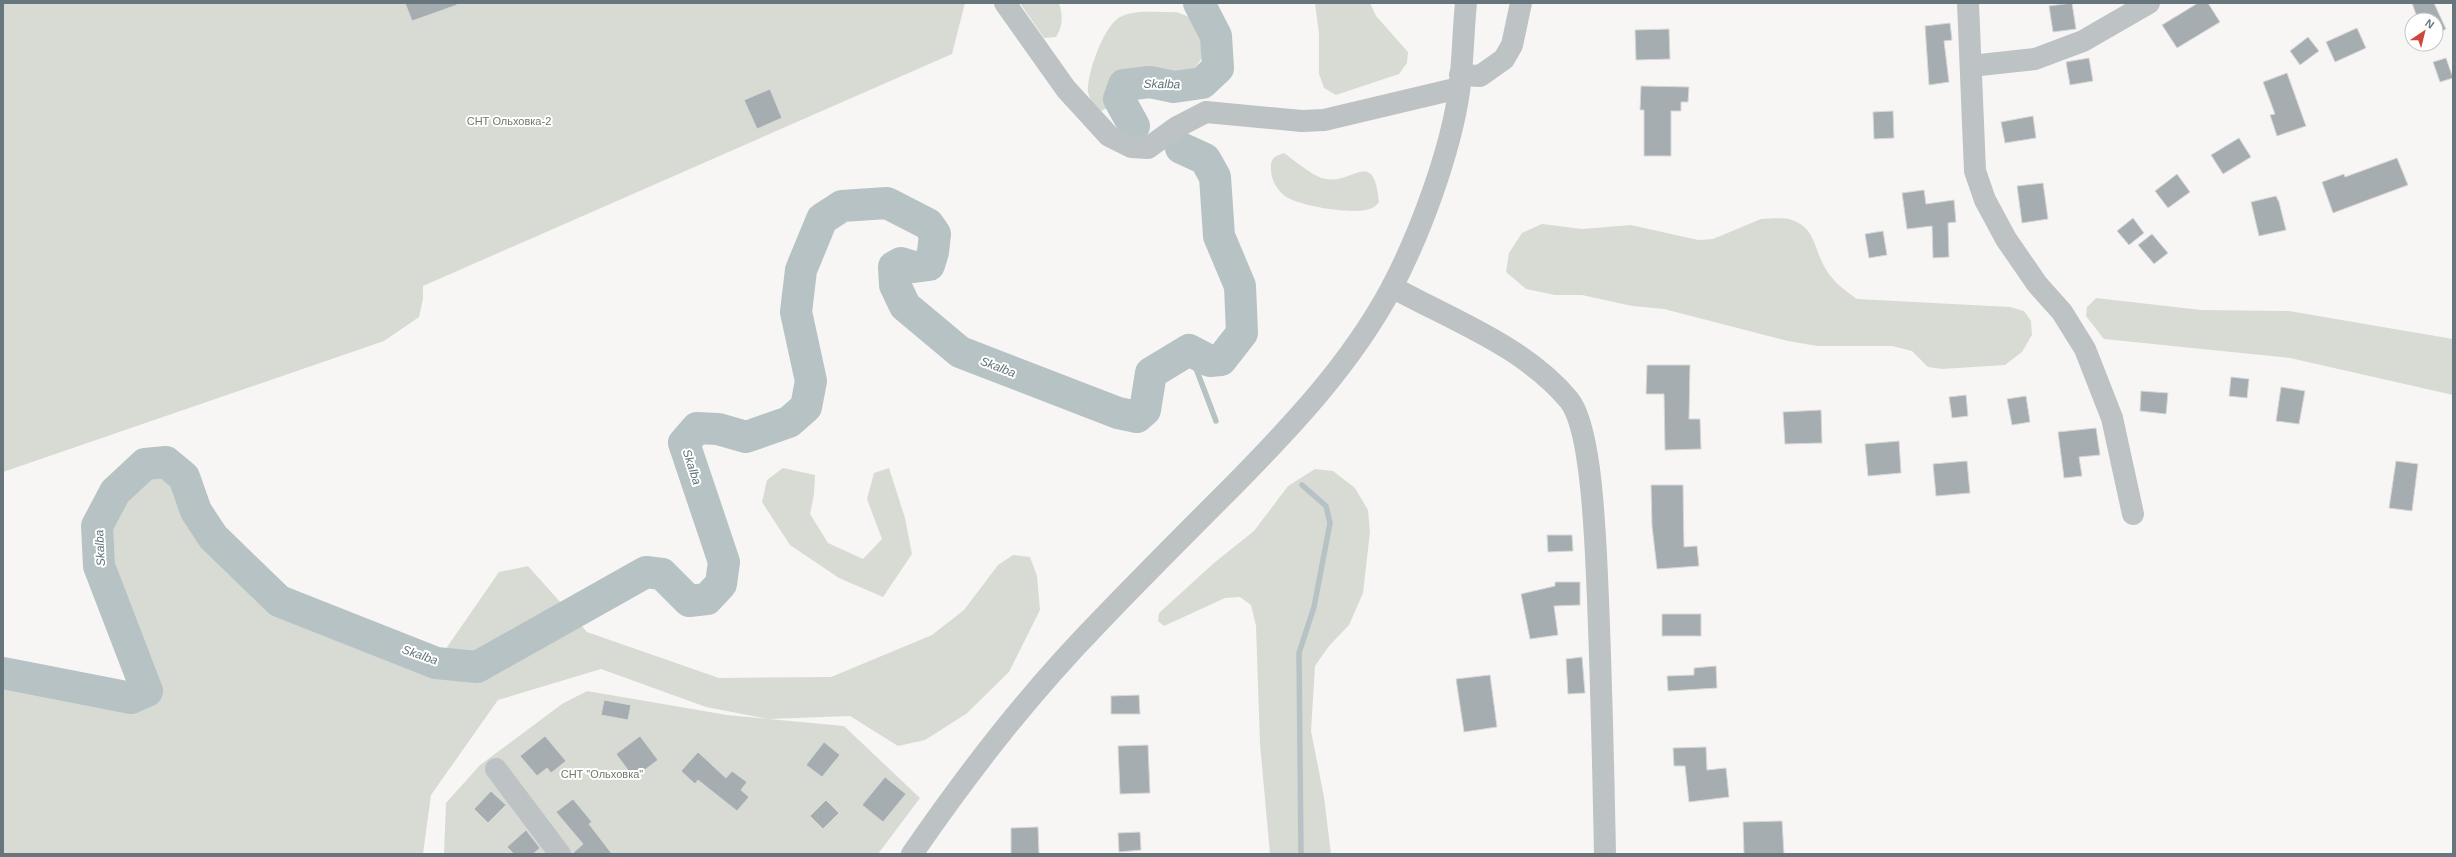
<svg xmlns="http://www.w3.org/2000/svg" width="2456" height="857" viewBox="0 0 2456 857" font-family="Helvetica,sans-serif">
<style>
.green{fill:#d8dbd4}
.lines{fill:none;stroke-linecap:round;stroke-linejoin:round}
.stream{stroke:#b6c2c4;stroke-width:5.5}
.river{stroke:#b6c2c4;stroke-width:32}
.building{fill:#a5adb1;stroke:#d8d8d7}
.minor{stroke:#bdc2c4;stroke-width:22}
.labels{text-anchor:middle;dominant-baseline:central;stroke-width:4;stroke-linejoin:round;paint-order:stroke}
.park-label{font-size:11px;fill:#6e7a68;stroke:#fff}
.water-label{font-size:12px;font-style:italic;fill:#607477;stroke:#fff}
</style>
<rect width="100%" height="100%" fill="#f7f6f4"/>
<!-- green -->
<g class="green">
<path d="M 3,3 L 965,3 L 952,54 L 423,286 L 423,299 L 419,317 L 384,341 L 3,472 Z"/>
<path d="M 1020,3 L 1059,3 C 1063,15 1063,26 1056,37 L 1044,38 Z"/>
<path d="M 1315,3 L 1370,3 L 1376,16 L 1408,52 L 1407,63 L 1399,74 L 1336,95 L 1324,88 L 1319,74 L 1319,34 Z"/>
<path d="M 1176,12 C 1187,16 1195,18 1201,28 C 1206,37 1207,47 1202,57 C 1185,93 1145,61 1119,78 C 1110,84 1112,96 1111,106 L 1101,111 C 1095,105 1089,100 1088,91 C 1087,74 1102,32 1116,20 C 1130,8 1158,13 1176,12 Z"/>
<path d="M 1284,153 C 1294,160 1315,178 1326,179 C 1353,184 1374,147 1379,202 C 1377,204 1375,207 1372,208 C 1357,216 1298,206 1285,196 C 1277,190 1271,179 1271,170 C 1270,159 1274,156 1284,153 Z"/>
<path d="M 1761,219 C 1770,219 1783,217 1792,220 C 1815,228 1814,248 1824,266 C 1831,280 1844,290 1857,299 L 2010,307 L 2024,311 L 2031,321 L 2032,335 L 2022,352 L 2005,365 L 1942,369 L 1928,367 L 1912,351 L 1892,346 L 1817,346 L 1788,341 L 1664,309 L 1632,306 L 1582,295 L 1555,295 L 1526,289 L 1506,272 L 1509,253 L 1522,233 L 1542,224 L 1582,229 L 1631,225 L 1698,240 L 1713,239 Z"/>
<path d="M 2096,298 L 2201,310 L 2289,311 L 2453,339 L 2453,395 L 2290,358 L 2104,339 L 2086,316 L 2087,307 Z"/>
<path d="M 166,462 L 184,477 L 196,511 L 213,537 L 279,601 L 436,663 L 499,572 L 528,566 L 587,632 L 719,678 L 831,677 L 932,635 L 964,610 L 998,565 L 1013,555 L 1030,557 L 1037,576 L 1040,610 L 1009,672 L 966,714 L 925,740 L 898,746 L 850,716 L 769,719 L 844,726 L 920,798 L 878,854 L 444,854 L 446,803 L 480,765 L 562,704 L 587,691 L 727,715 L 768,719 L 706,707 L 601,669 L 498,700 L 431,795 L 423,854 L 3,854 L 3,673 L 131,698 L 147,691 L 99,566 L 97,526 L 115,492 L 145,464 Z"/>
<path d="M 783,468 L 815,475 L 814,495 L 810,514 L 828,543 L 863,559 L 882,539 L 867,499 L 874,473 L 889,468 L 905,518 L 912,554 L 883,597 L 839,578 L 790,545 L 762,502 L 767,480 Z"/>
<path d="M 1315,469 L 1333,471 L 1355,488 L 1368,510 L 1370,532 L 1363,593 L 1349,625 L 1329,646 L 1315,666 L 1311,731 L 1324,797 L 1331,854 L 1270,854 L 1260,744 L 1256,626 L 1251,605 L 1240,597 L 1225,598 L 1164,626 L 1158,621 L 1159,613 L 1214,563 L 1254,531 L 1288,486 Z"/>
</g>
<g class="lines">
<!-- stream -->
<g class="stream">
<path d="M 1189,350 L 1216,421"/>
<path d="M 1301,854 L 1299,653 L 1314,607 L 1330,523 L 1326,506 L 1302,485"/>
</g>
<!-- river -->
<g class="river">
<path d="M 1134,126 L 1119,99 L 1124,85 L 1150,82 L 1174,87 L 1202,83 L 1218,68 L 1216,36 L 1199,3"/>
<path d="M 3,673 L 131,698 L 147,691 L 99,566 L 97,526 L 115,492 L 145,464 L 166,462 L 184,477 L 196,511 L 213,537 L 279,601 L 436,663 L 477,667 L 646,572 L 662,574 L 689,601 L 707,599 L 721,584 L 724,562 L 684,443 L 697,428 L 718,429 L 746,437 L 789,422 L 806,407 L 811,381 L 796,312 L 801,270 L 822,219 L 842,206 L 887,203 L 928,224 L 935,234 L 933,252 L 929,265 L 914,267 L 901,263 L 894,267 L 895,285 L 905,306 L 960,352 L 1118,413 L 1137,417 L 1145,410 L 1151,373 L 1189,350 L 1210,361 L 1221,360 L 1242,333 L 1240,286 L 1219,236 L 1215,177 L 1205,159 L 1181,148"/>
</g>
</g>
<!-- building -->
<g class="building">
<path d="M 405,3 L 457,3 L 457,5 L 412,21 Z"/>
<path d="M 2072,3 L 2076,29 L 2053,32 L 2049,6 Z"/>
<path d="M 2198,3 L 2208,3 L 2220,22 L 2177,48 L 2162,25 Z"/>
<path d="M 2412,3 L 2434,3 L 2446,29 L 2436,34 L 2436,20 L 2418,20 Z"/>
<path d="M 1950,23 L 1952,40 L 1944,41 L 1949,82 L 1929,85 L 1925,26 Z"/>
<path d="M 2357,28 L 2366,48 L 2335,62 L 2326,42 Z"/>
<path d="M 1669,29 L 1670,59 L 1636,60 L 1635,30 Z"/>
<path d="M 2308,37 L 2319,51 L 2300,65 L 2290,51 Z"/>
<path d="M 2089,58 L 2093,81 L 2070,85 L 2066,62 Z"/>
<path d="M 2446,58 L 2453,78 L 2440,82 L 2433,62 Z"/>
<path d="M 2287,73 L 2306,126 L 2277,136 L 2270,115 L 2275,114 L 2263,82 Z"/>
<path d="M 1641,86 L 1689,87 L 1688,102 L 1681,102 L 1681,111 L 1671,111 L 1671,156 L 1644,156 L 1644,110 L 1640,110 Z"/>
<path d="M 770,89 L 782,118 L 757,129 L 744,100 Z"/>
<path d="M 1893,111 L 1894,138 L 1874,139 L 1873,112 Z"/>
<path d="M 2033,116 L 2036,138 L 2005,143 L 2001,122 Z"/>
<path d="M 2239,138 L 2251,157 L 2223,174 L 2211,155 Z"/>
<path d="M 2397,158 L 2408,185 L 2333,213 L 2322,182 L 2344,174 L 2345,177 Z"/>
<path d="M 2177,174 L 2190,192 L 2168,208 L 2155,191 Z"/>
<path d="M 2043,183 L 2048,219 L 2022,223 L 2017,186 Z"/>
<path d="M 1924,190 L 1926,204 L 1954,200 L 1956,222 L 1948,223 L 1949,257 L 1933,258 L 1932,226 L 1907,229 L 1902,193 Z"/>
<path d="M 2276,196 L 2279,202 L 2286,230 L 2259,236 L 2251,202 Z"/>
<path d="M 2133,218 L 2144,233 L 2129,245 L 2117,231 Z"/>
<path d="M 1883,231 L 1887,255 L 1869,258 L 1865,234 Z"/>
<path d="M 2152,234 L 2168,253 L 2154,264 L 2138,245 Z"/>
<path d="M 1647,365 L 1690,365 L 1689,419 L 1700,419 L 1701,449 L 1665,450 L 1664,394 L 1646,394 Z"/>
<path d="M 2231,377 L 2249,379 L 2247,398 L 2229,396 Z"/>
<path d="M 2281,387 L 2305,391 L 2299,424 L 2276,421 Z"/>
<path d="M 2141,391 L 2168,393 L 2166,414 L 2140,411 Z"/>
<path d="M 1966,395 L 1968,416 L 1952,418 L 1949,397 Z"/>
<path d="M 2026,396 L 2030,422 L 2012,425 L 2007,399 Z"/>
<path d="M 1821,410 L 1822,443 L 1785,444 L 1783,412 Z"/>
<path d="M 2096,428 L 2100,455 L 2079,457 L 2082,476 L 2064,478 L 2058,432 Z"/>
<path d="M 1899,441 L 1901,473 L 1868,476 L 1865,444 Z"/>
<path d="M 1967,461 L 1970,493 L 1936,496 L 1933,464 Z"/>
<path d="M 2396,461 L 2418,464 L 2412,511 L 2389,508 Z"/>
<path d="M 1651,485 L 1683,485 L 1684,547 L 1697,546 L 1699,566 L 1657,569 L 1652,526 Z"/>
<path d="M 1547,535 L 1572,535 L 1573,551 L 1548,552 Z"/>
<path d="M 1555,582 L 1580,582 L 1580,605 L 1554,606 L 1558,635 L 1530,639 L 1521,594 L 1555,586 Z"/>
<rect x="1662" y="614" width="39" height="22"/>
<path d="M 1582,657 L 1585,693 L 1568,694 L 1566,659 Z"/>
<path d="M 1716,666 L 1717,688 L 1668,691 L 1667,676 L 1694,675 L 1694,668 Z"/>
<path d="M 1490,675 L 1497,727 L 1464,732 L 1456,679 Z"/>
<path d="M 1139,695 L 1140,714 L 1111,714 L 1111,696 Z"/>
<path d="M 604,700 L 631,705 L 628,720 L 601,715 Z"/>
<path d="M 545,736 L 566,761 L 551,773 L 547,768 L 537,776 L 520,756 Z"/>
<path d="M 640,736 L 658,760 L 634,778 L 616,754 Z"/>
<path d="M 824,742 L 840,755 L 822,777 L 806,765 Z"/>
<path d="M 1148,745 L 1150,793 L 1120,794 L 1118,746 Z"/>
<path d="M 1706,747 L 1707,770 L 1726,768 L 1729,797 L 1689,802 L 1685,766 L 1674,766 L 1673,748 Z"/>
<path d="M 698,752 L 726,778 L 732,771 L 747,782 L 741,790 L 749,797 L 737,811 L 698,780 L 695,784 L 681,771 Z"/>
<path d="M 885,777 L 906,794 L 883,822 L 862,805 Z"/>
<path d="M 491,791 L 506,805 L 488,823 L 474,809 Z"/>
<path d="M 573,799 L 592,822 L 589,824 L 612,854 L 572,854 L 583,844 L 556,812 Z"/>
<path d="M 826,800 L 839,813 L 823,829 L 810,816 Z"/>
<path d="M 1782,821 L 1784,854 L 1744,854 L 1743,822 Z"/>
<path d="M 1038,827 L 1039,854 L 1011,854 L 1011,828 Z"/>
<path d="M 526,830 L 540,848 L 533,854 L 514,854 L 507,847 Z"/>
<path d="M 1140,832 L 1141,850 L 1119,852 L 1118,833 Z"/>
</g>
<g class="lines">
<!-- minor -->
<g class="minor">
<path d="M 1005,3 L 1066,89 L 1109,136 L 1131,147 L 1148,148 L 1177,127 L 1206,112 L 1302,121 L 1324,120 L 1459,88"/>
<path d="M 1968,3 L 1975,171 L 1985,200 L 2006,239 L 2037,284 L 2062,312 L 2085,349 L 2112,418 L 2133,514"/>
<path d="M 1971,66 L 2035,59 L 2083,41 L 2149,3"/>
<path d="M 1460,75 L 1480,76 L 1504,59 L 1512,45 L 1521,3"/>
<path d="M 1392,287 C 1452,320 1524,346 1569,400 C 1590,426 1594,520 1596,555 C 1601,655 1603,754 1605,854"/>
<path d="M 496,769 L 560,854"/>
<path d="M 912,854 C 970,770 1028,695 1099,622 C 1142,577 1187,532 1231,488 C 1291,427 1350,365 1391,289 C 1420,234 1450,153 1459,92 C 1463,63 1463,32 1466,3"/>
</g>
</g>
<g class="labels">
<!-- park labels -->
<g class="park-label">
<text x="509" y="121">СНТ Ольховка-2</text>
<text x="602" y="774">СНТ "Ольховка"</text>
</g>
<!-- water labels -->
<g class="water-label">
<text transform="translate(1162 84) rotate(1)">Skalba</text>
<text transform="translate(998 367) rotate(21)">Skalba</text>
<text transform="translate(692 467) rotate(72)">Skalba</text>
<text transform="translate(100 548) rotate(-93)">Skalba</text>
<text transform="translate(420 655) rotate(19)">Skalba</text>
</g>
</g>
<!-- border -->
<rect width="2456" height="857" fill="none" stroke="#66767c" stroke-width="8"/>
<!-- north arrow -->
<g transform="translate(2424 32) rotate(35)"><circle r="19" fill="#ffffff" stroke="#c2c8cb"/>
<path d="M0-3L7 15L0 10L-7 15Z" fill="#ce473d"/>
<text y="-6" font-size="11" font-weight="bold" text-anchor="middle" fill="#66767c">N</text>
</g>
</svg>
